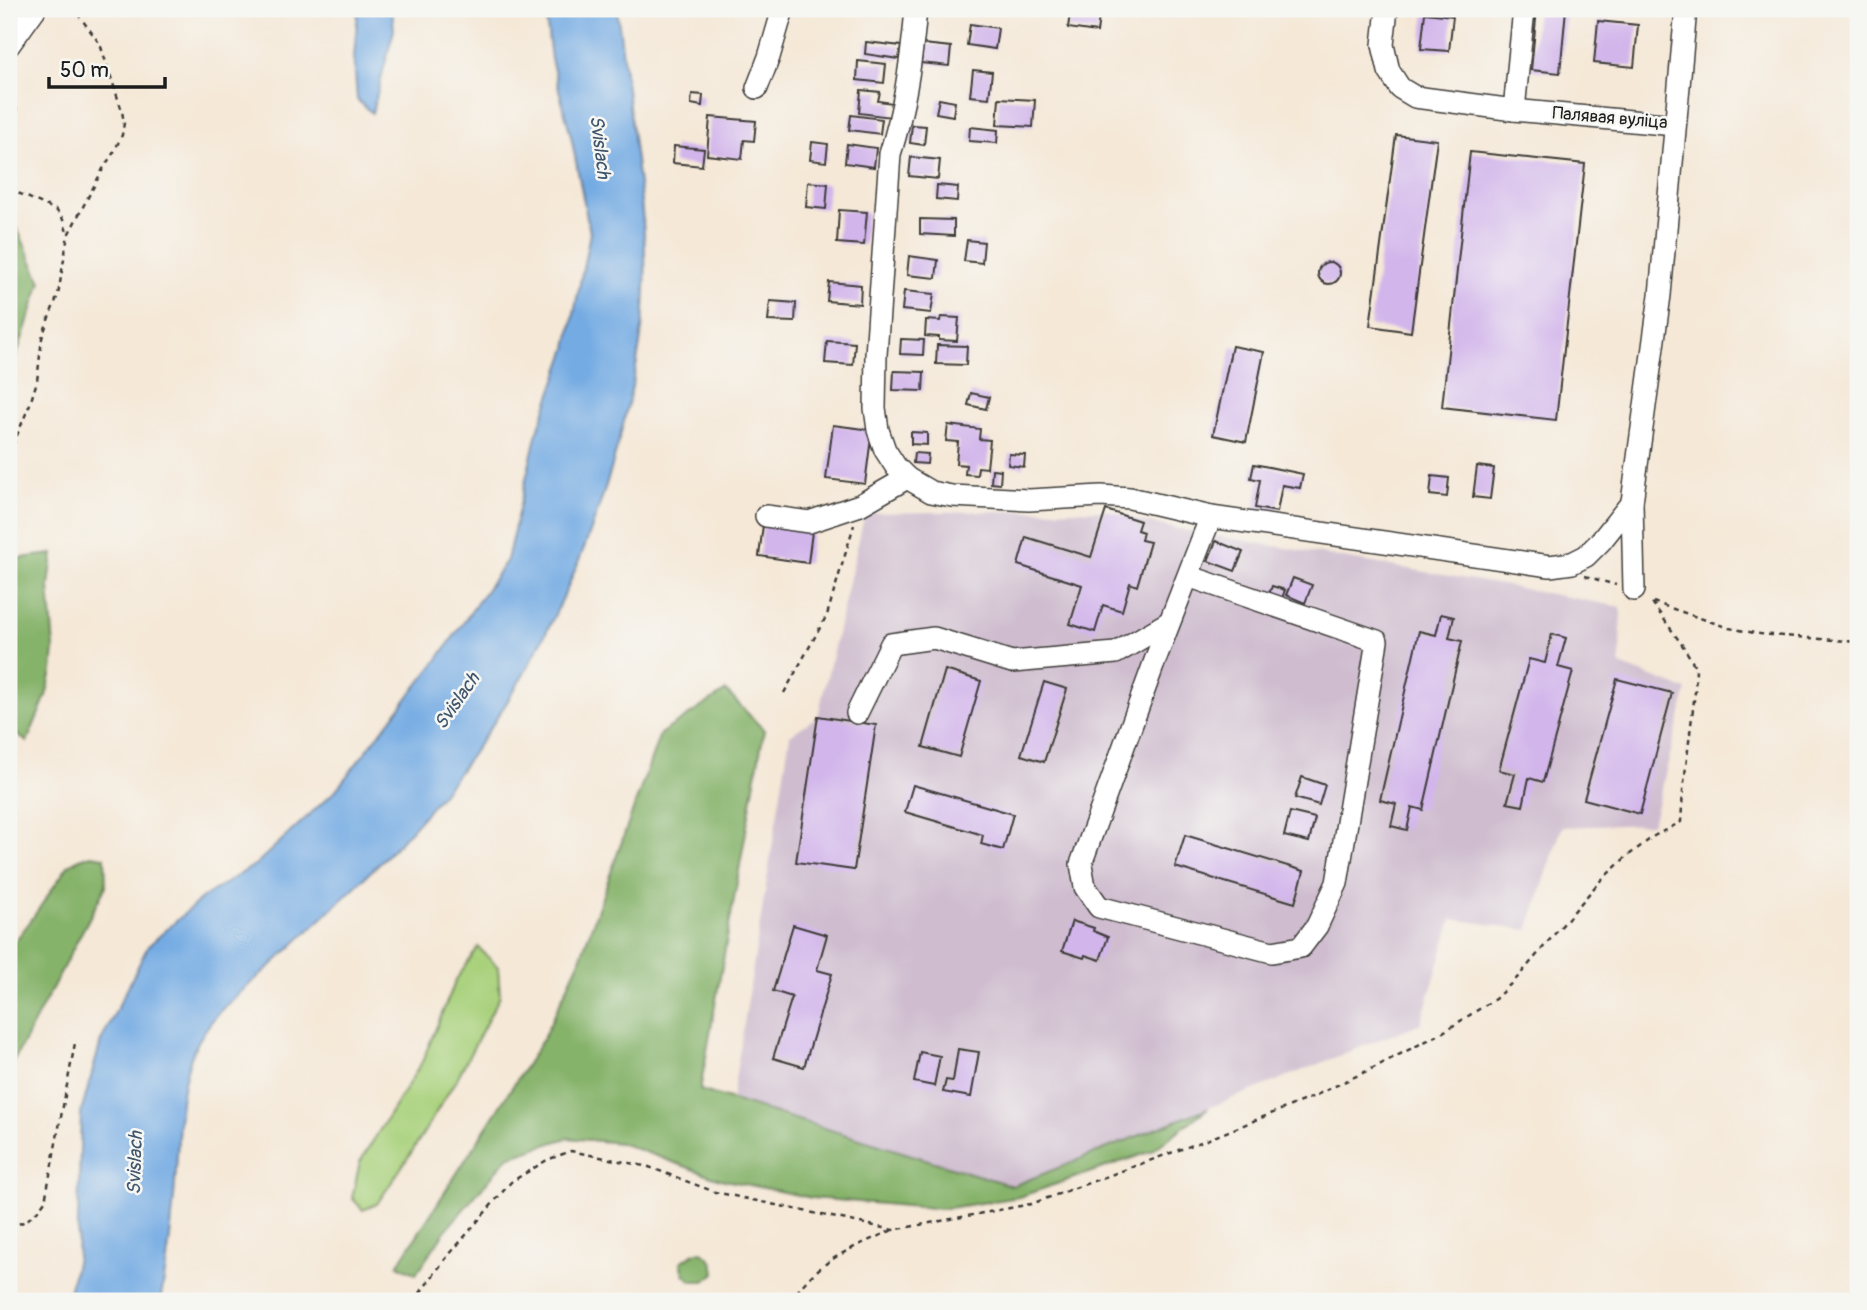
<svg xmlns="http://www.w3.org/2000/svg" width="1867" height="1310" viewBox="0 0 1867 1310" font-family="Pangolin,sans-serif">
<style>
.industrial{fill:#cfbdcf}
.green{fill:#a9d17b;stroke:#62764c;stroke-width:2}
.forest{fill:#86b36b;stroke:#516844;stroke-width:2}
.water{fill:#74abe3;stroke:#486480;stroke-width:2}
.building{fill:#d2b5eb}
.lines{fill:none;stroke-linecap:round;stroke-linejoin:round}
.minor-casing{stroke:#3d3b38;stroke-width:24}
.path{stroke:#3d3b38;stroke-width:2.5;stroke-dasharray:5 5;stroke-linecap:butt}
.minor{stroke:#fff;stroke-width:21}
.labels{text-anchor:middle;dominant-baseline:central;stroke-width:5;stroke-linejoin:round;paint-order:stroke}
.street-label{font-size:18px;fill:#1c1c1c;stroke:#f6f6f2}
.water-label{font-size:19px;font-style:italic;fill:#3f556c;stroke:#f6f6f2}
</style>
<rect width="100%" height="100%" fill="#f6f6f2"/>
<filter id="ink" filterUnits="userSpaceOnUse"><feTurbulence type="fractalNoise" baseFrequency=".0143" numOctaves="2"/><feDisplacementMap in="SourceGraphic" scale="14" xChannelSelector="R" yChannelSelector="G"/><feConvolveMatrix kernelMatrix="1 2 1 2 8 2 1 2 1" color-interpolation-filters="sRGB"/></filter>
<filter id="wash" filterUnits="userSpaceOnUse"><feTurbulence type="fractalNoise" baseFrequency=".00686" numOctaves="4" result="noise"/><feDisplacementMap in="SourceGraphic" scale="28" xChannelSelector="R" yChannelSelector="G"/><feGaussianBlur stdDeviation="1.57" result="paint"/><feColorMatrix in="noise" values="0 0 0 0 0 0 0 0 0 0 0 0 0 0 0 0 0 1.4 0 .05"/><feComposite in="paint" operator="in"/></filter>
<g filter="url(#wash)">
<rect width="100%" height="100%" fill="#f5e8d7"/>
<!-- industrial -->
<path class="industrial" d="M 1106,510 L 1140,521 L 1204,534 L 1519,588 L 1621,607 L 1620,665 L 1687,690 L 1652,824 L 1562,827 L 1528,930 L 1452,919 L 1421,1023 L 1013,1186 L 732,1099 L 790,735 L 818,716 L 865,513 Z"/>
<!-- green -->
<path class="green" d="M 478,947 L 498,967 L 500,996 L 459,1075 L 413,1150 L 377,1204 L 363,1210 L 352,1198 L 360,1162 L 422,1062 L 456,980 Z"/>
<!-- forest -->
<g class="forest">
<path d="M 9,210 L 41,282 L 9,378 Z"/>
<path d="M 53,554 L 49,587 L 54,648 L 52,671 L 46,696 L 27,742 L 15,733 L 9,734 L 9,570 L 12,559 Z"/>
<path d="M 726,691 L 764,730 L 700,1090 L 1013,1186 L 1208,1108 L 1152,1151 L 1019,1197 L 942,1209 L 812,1198 L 720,1179 L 620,1143 L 567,1138 L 508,1157 L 445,1231 L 416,1274 L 398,1265 L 543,1039 L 579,962 L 660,734 Z"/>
<path d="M 91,855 L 105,857 L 106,886 L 9,1070 L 9,949 L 29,923 L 68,866 L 77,860 Z"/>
<path d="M 700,1251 C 710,1257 714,1260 715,1273 L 705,1281 L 692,1281 L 684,1274 L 681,1262 L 693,1254 Z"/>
</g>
<!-- water -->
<g class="water">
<path d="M 358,9 L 392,9 L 394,30 L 372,113 L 357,100 L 354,57 Z"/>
<path d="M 545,9 L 617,9 C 623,57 629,105 635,153 C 641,199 647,244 645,291 C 644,332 636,372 626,412 C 589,573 511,724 398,844 C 358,886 314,925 272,965 C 242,992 211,1012 194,1050 C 178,1086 179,1132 176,1171 C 173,1215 169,1258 160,1301 L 67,1301 L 77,1258 L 81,1113 L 101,1041 L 148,946 L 202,898 L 256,864 L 335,791 L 438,659 L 507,560 L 536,436 L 567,348 L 590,233 L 571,136 L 551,59 Z"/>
</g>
<g id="blocks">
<!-- building -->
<g class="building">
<path d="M 838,9 L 866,9 L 865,15 L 838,10 Z"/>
<path d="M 926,9 L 954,9 L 954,13 L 926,11 Z"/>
<path d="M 1084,9 L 1100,9 L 1097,32 L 1068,28 L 1070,13 L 1083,15 Z"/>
<path d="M 1537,9 L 1566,9 L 1560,73 L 1531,70 Z"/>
<path d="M 1425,13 L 1453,16 L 1449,51 L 1421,49 Z"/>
<path d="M 1598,21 L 1638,25 L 1634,67 L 1594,63 Z"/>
<path d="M 970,24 L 998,28 L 995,49 L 967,45 Z"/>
<path d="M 866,42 L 901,46 L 899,59 L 865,54 Z"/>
<path d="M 923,44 L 951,47 L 949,66 L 921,63 Z"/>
<path d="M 858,61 L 886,64 L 884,83 L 857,80 Z"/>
<path d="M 973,70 L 992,72 L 989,98 L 970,96 Z"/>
<path d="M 861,90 L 880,92 L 878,101 L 893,103 L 891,117 L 859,113 Z"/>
<path d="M 692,94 L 703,95 L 702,106 L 691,104 Z"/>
<path d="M 999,98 L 1035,100 L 1033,127 L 997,125 Z"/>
<path d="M 939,99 L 955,102 L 953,116 L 936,113 Z"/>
<path d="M 851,115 L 882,119 L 880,134 L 849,130 Z"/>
<path d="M 710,117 L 756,121 L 754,141 L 744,140 L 742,159 L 707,155 Z"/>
<path d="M 912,125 L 926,126 L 924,145 L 910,143 Z"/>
<path d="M 970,127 L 998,130 L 997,143 L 969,141 Z"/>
<path d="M 1396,135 L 1437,140 L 1411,332 L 1370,326 Z"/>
<path d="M 812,142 L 828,144 L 826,162 L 810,160 Z"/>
<path d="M 847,144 L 876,148 L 874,167 L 845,163 Z"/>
<path d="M 674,146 L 704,149 L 702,166 L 673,163 Z"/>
<path d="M 1470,152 L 1585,164 L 1556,420 L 1442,407 Z"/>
<path d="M 911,157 L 940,160 L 938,179 L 909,176 Z"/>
<path d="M 808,182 L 828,184 L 826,209 L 806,207 Z"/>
<path d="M 937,185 L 958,187 L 957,201 L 936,199 Z"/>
<path d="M 839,210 L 867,212 L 864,245 L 837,243 Z"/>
<path d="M 920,219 L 954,220 L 954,236 L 920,234 Z"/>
<path d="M 967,240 L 984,242 L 982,263 L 964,261 Z"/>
<path d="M 909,256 L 938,260 L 936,278 L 907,275 Z"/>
<circle cx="1329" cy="273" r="11"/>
<path d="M 829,282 L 861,285 L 860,304 L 827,301 Z"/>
<path d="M 904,291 L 934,294 L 931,313 L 902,310 Z"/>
<path d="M 770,301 L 796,303 L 795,322 L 768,321 Z"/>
<path d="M 941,317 L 959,318 L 957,341 L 939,340 L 939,337 L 925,336 L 926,320 L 940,321 Z"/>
<path d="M 901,339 L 924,340 L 923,355 L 900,354 Z"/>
<path d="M 827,341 L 855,343 L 853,365 L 825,363 Z"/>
<path d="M 937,345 L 967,346 L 966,365 L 936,364 Z"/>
<path d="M 1232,346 L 1264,352 L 1246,442 L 1213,435 Z"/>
<path d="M 894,371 L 924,372 L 923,391 L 893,390 Z"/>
<path d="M 971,393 L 989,397 L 986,409 L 968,405 Z"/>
<path d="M 833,425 L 872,430 L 865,484 L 826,479 Z"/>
<path d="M 948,425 L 980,429 L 979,439 L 990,440 L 987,468 L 978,467 L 977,475 L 965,474 L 966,465 L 956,464 L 958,442 L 946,441 Z"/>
<path d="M 911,432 L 927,433 L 927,445 L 911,444 Z"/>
<path d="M 914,453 L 928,454 L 927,464 L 913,463 Z"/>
<path d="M 1009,454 L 1025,455 L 1024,467 L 1008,465 Z"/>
<path d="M 1254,464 L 1303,474 L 1300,488 L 1282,485 L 1277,512 L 1255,508 L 1260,480 L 1251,478 Z"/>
<path d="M 1477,466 L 1494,468 L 1490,499 L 1473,497 Z"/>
<path d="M 992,469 L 1001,470 L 1000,484 L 991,483 Z"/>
<path d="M 1432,476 L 1449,478 L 1447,497 L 1430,495 Z"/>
<path d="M 1106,510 L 1140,521 L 1137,530 L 1143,532 L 1141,540 L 1150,542 L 1137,586 L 1130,583 L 1122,611 L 1103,605 L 1095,632 L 1070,624 L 1082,585 L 1018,565 L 1026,537 L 1091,557 Z"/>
<path d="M 763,525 L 812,532 L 808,563 L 759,556 Z"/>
<path d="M 1216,541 L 1243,552 L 1235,571 L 1208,561 Z"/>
<path d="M 1293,578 L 1312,585 L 1305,603 L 1286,595 Z"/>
<path d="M 1272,586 L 1285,590 L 1281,601 L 1268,597 Z"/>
<path d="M 1441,614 L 1454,617 L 1449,638 L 1462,641 L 1423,810 L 1412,807 L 1407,830 L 1391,826 L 1396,804 L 1380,800 L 1419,631 L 1436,635 Z"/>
<path d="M 1552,634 L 1566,638 L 1558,667 L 1573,671 L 1543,782 L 1529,778 L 1523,806 L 1507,803 L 1515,774 L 1499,770 L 1529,659 L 1545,663 Z"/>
<path d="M 945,670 L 981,681 L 959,757 L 923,747 Z"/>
<path d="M 1617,679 L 1672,693 L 1640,814 L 1584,799 Z"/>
<path d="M 1044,682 L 1067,689 L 1044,762 L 1021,755 Z"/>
<path d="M 818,716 L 876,725 L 854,870 L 796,862 Z"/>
<path d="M 1302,777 L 1325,785 L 1319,805 L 1295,798 Z"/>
<path d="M 913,785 L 1013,814 L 1003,850 L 981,844 L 983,835 L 905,812 Z"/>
<path d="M 1290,812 L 1315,818 L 1309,842 L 1284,836 Z"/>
<path d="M 1185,835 L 1304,871 L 1295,903 L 1175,867 Z"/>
<path d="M 1072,921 L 1094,928 L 1093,931 L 1108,937 L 1100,960 L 1085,955 L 1084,958 L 1062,951 Z"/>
<path d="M 793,925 L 827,935 L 817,970 L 832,974 L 804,1067 L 773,1058 L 792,997 L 773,991 Z"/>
<path d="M 958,1049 L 979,1052 L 971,1097 L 943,1092 L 946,1080 L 953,1081 Z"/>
<path d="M 920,1052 L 940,1056 L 934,1086 L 914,1082 Z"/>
</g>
</g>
</g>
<g filter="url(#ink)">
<use href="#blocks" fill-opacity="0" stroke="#3d3b38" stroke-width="2"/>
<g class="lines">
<!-- minor casing -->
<g class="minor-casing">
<g id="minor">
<path d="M 916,9 C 912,58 905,107 890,154 L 876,355 L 875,408 L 878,430 L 885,450 L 896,467 L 907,478 L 931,492 L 952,496 L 1029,500 L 1101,496 L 1130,498 L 1211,517 L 1550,566 L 1572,563 L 1586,556 L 1601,541 L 1632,502 L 1660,295 L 1686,9"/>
<path d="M 1387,9 L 1383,45 L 1389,71 L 1400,88 L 1415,97 L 1514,110 L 1675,125"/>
<path d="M 9,45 L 35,9"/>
<path d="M 757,88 L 769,57 L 783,9"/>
<path d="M 1514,110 L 1524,9"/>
<path d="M 1632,502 L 1634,590"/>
<path d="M 766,516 L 809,522 L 860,505 L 907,478"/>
<path d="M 1188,576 L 1377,641 L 1337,883 L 1317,926 L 1301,947 L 1272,952 L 1099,907 L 1085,887 L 1081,864 L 1157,655 L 1204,534 L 1211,517"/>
<path d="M 857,713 L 891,644 L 934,638 L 1012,662 L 1116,653 L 1169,622"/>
</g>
</g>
<!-- path -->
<g class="path">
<path d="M 9,67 L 17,113 L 9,167 L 9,177 L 18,193 L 56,210 L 62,217 L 68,235"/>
<path d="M 9,465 L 15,440 L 30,404 L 37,381 L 42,338 L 48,320 L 58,295 L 68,235 L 104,167 L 114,152 L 122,135 L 124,123 L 122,111 L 100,44 L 74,9"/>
<path d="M 1585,576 L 1616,585"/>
<path d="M 1653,602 L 1729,628 L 1760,634 L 1858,642"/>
<path d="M 784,693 L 827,615 L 854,525"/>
<path d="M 9,1226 C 26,1224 35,1215 45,1201 L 75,1043"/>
<path d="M 414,1301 L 443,1262 L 511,1182 L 547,1160 L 571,1151 L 649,1167 L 715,1192 L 893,1230 L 1031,1204 L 1209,1139 L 1310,1098 L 1369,1070 L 1440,1034 L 1495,999 L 1518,977 L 1599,882 L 1625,858 L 1654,836 L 1681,822 L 1683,791 L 1695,692 L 1696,668 L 1685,649 L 1651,601"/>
<path d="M 791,1301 C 816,1261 851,1248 893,1230"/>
</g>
<!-- minor -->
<use href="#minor" class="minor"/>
</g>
</g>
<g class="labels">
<!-- street labels -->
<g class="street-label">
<text transform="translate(1610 118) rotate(5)">Палявая вуліца</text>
</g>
<!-- water labels -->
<g class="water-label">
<text transform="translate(600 147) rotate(83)">Svislach</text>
<text transform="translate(457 701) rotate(-55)">Svislach</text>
<text transform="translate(135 1163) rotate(-88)">Svislach</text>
</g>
</g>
<!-- margin -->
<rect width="1867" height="1310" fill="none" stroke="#f6f6f2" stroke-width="35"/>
<!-- scale -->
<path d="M49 77v10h116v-10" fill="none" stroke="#1c1c1c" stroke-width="3.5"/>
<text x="60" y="77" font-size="21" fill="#1c1c1c" stroke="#f6f6f2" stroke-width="5" paint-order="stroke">50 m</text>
</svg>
